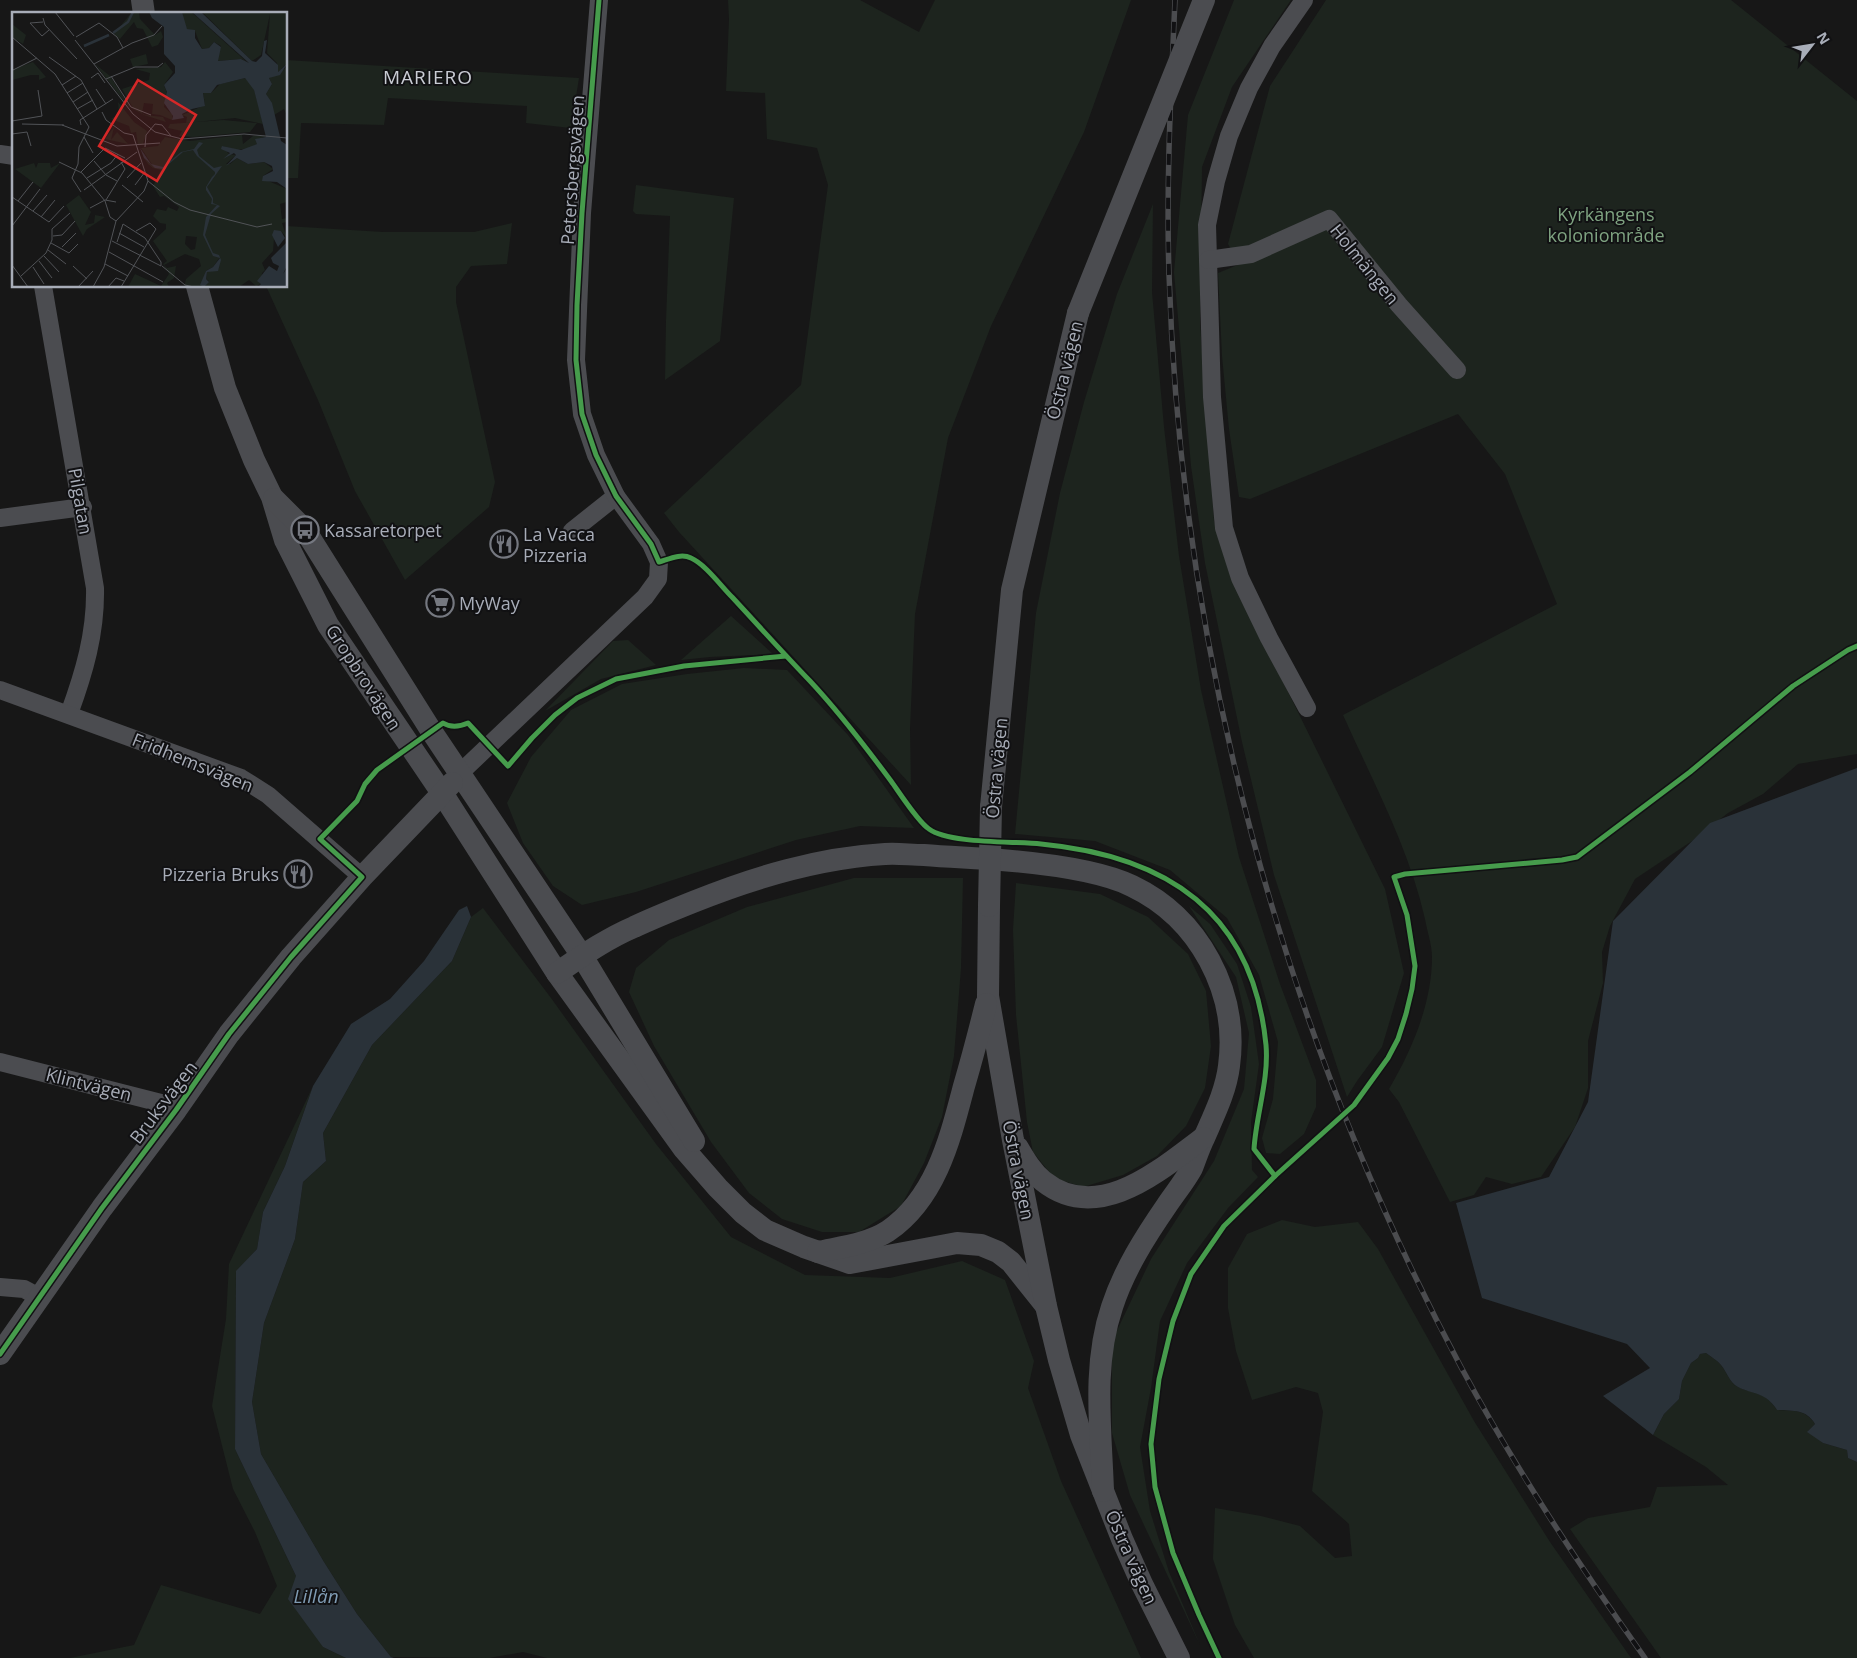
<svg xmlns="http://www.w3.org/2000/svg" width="1857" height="1658" viewBox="0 0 1857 1658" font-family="'Open Sans',sans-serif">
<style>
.green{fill:#1d241e}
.water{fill:#2a3239}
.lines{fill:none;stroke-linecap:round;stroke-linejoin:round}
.minor{stroke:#4b4c50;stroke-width:18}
.tertiary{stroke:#4b4c50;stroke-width:22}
.rail-casing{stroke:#4b4c4f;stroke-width:5.5}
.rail{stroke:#111113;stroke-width:4;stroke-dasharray:11;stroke-linecap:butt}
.tertiary-bridge{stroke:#4b4c50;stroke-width:22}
.cycleway-casing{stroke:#111113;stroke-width:8}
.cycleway{stroke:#469c4c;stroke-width:5}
.labels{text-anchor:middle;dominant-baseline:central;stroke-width:4;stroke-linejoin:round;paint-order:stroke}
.street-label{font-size:18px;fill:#a8adb8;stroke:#111113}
.park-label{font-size:18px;fill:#7fa381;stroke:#111113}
.poi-label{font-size:18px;fill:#a8adb8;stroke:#111113;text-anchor:start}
.neighbourhood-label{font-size:19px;letter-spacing:1px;fill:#c9ccd4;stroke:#111113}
.water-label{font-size:19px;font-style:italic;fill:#7f9bb3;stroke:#111113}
.inset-river{fill:none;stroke:#2a3239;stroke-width:2.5}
.inset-road{fill:none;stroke:#515357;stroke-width:1}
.view{fill:#d62828;fill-opacity:0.15;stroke:#d62828;stroke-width:2.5}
.inset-edge{fill:none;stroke:#a8adb8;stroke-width:2.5}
</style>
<rect width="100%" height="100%" fill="#171717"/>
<!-- green -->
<g class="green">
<path d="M 728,0 L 860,0 L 919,32 L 935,0 L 1131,0 L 1084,132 L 991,326 L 948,438 L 915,614 L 910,729 L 911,785 L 679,532 L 664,513 L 801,385 L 828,185 L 817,148 L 767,139 L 765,93 L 726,91 L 729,19 Z"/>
<path d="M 1234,0 L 1291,0 L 1232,87 L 1202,167 L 1200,323 L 1214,521 L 1229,572 L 1385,889 L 1404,973 L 1382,1047 L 1357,1081 L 1347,1097 L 1274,875 L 1242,742 L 1205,563 L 1191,466 L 1174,272 L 1188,115 Z"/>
<path d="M 1326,0 L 1731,0 L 1857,101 L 1857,754 L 1798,764 L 1763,794 L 1728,813 L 1692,841 L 1635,879 L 1610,926 L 1602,952 L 1603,983 L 1588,1041 L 1588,1088 L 1575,1127 L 1541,1177 L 1512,1184 L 1486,1177 L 1474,1195 L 1450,1202 L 1399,1102 L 1389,1089 C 1412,1050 1432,1003 1432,957 C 1432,945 1427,931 1425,919 C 1409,848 1373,782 1343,715 L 1557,604 L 1505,474 L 1458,414 L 1250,499 L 1239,497 L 1229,429 L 1222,356 L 1218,273 L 1240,264 L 1228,244 L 1270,86 Z"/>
<path d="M 286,60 L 579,78 L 571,128 L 526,123 L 527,106 L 388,98 L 384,125 L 301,123 L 298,178 L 286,178 Z"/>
<path d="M 636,185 L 734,198 L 720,341 L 665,380 L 666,321 L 670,216 L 636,214 L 633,211 Z"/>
<path d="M 1153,204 L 1152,292 L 1164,427 L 1179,556 L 1201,690 L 1239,857 L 1280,984 L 1316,1080 L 1316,1107 L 1304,1134 L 1280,1154 L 1266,1153 L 1262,1138 L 1273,1099 L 1278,1042 L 1259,975 L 1227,918 L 1170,870 L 1095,841 L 1015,834 L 1036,613 L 1060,493 L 1084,402 L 1117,294 Z"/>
<path d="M 512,223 L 507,264 L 471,266 L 456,287 L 456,302 L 495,482 L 489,507 L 405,580 L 355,491 L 318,400 L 266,286 L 286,286 L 286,226 L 383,232 L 474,232 Z"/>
<path d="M 731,616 L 773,654 L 710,657 L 681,660 Z"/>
<path d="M 628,640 L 656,665 L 601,679 L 545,711 L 613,641 Z"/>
<path d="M 744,668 L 787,670 L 848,735 L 914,828 L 860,826 L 796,840 L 636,892 L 582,905 L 553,886 L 523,843 L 507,803 L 531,757 L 571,710 L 622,684 L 687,674 Z"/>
<path d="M 854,878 L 963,878 L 961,968 L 954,1056 L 942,1117 L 924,1163 L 901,1206 L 859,1232 L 822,1232 L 782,1219 L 749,1193 L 711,1142 L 654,1046 L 629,992 L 636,968 L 669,940 L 747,907 Z"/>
<path d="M 1016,883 L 1100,894 L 1148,917 L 1188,954 L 1206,991 L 1211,1046 L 1205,1088 L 1186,1126 L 1157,1156 L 1123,1175 L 1083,1187 L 1054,1178 L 1033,1152 L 1027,1122 L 1016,1015 L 1013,930 Z"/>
<path d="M 1189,906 L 1210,924 L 1237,964 L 1251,1007 L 1259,1064 L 1251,1122 L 1252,1170 L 1258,1177 L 1228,1208 L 1187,1263 L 1160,1321 L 1151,1388 L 1140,1447 L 1150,1511 L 1169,1572 L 1200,1645 L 1130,1495 L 1112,1433 L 1112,1341 L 1151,1259 L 1214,1161 L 1244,1089 L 1249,1033 L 1236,977 Z"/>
<path d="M 483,908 L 551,998 L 656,1144 L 731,1237 L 805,1275 L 890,1278 L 962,1261 L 1005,1280 L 1034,1361 L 1028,1388 L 1061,1481 L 1141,1658 L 547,1658 L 523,1652 L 489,1658 L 391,1657 L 357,1614 L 324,1562 L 261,1454 L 252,1402 L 264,1323 L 295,1239 L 303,1182 L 326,1161 L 323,1133 L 372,1045 L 452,961 L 471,917 Z"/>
<path d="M 313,1086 L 285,1166 L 263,1212 L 257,1249 L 236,1272 L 235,1449 L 296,1576 L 323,1647 L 346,1658 L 70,1658 L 134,1645 L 161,1585 L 260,1614 L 277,1586 L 255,1532 L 233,1489 L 212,1406 L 226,1319 L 229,1264 Z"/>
<path d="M 1282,1220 L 1315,1227 L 1358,1222 L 1378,1249 L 1474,1421 L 1550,1542 L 1631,1658 L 1254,1658 L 1235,1625 L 1213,1559 L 1215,1508 L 1261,1516 L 1300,1526 L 1335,1558 L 1352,1556 L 1349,1524 L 1312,1491 L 1323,1412 L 1318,1393 L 1296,1387 L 1252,1400 L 1236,1351 L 1228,1308 L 1228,1268 L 1247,1234 Z"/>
<path d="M 1706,1353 C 1711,1357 1717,1360 1721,1365 C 1727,1372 1729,1382 1738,1387 C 1755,1395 1765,1391 1777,1410 C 1793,1411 1805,1409 1815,1424 L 1808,1431 L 1823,1443 L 1847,1450 L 1848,1458 L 1857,1462 L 1857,1658 L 1661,1658 L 1570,1529 L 1588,1518 L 1650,1507 L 1657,1487 L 1728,1485 L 1706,1467 L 1653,1435 L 1664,1414 L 1679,1399 L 1682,1381 L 1691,1363 L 1698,1358 L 1700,1354 Z"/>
</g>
<!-- water -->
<g class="water">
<path d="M 1857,768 L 1857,1462 L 1848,1458 L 1847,1450 L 1823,1443 L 1807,1432 L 1815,1424 C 1806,1409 1793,1411 1777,1410 C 1766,1392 1754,1395 1738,1387 C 1729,1382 1727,1372 1721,1365 C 1717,1360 1711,1357 1706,1353 L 1700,1354 L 1698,1358 L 1691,1363 L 1682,1381 L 1679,1399 L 1664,1414 L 1653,1435 L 1603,1396 L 1650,1368 L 1627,1344 L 1482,1298 L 1456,1203 L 1549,1177 L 1588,1102 L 1613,921 L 1710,823 Z"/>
<path d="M 467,906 L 471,917 L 452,961 L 372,1045 L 323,1133 L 326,1161 L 303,1182 L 295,1239 L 264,1323 L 252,1402 L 261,1454 L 324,1562 L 357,1614 L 391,1657 L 394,1658 L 346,1658 L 323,1647 L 288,1599 L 296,1576 L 235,1449 L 236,1271 L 257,1249 L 263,1212 L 285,1166 L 313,1086 L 351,1024 L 390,999 L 424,961 L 459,910 Z"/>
</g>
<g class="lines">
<!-- minor -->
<g class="minor">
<path d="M 1304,0 L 1272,46 L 1249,88 L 1229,136 L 1216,181 L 1207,225 L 1212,397 L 1224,528 L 1240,578 L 1269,638 L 1307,708"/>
<path d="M 0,154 L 14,156"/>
<path d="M 1208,260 L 1251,254 L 1329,219 L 1399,305 L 1457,370"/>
<path d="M 43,286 L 95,588 C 96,633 84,673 69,714"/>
<path d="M 0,518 L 83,507"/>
<path d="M 572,531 L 616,496"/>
<path d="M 0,690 L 241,778 L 268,795 L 362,877"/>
<path d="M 460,773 L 645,597 L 658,579 L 659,562 L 651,544 L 616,496 L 596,455 L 582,414 L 576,360 L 582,213 L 599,0"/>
<path d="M 0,1062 L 161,1103 L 176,1110"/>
<path d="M 0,1287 L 24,1289 L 39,1297"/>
</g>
<!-- tertiary -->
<g class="tertiary">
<path d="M 142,0 L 144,14"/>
<path d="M 197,286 L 225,388 L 254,460 L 272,497 L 285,540 L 328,625 L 442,793 L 557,973 L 684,1149 L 718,1188 L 743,1213 L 765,1230 L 804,1247 L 850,1263 L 957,1243 L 981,1245 L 998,1252 L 1011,1262 L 1046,1306"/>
<path d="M 274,499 L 305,530 L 432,732 L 582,956 L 694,1141"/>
<path d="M 991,807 L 1012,590 L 1078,313"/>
<path d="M 989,906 L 988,996 L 1013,1140 L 1046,1306 L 1059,1360 L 1081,1435 L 1122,1539 L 1142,1584 L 1179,1658"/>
<path d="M 557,973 C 582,956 606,939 634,927 C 653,918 673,910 693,902 C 755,877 818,858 885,854 C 898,853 911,855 924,855 C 949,857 975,858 1001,860 C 1038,863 1099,870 1132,886 C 1199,918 1239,992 1229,1066 C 1226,1091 1214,1115 1204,1138 C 1199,1148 1196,1158 1192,1168 C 1185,1181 1175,1193 1167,1205 C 1145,1237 1124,1270 1112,1307 C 1092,1366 1101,1429 1103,1491"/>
<path d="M 1018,1148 C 1025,1160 1032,1172 1043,1181 C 1098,1225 1160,1170 1203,1138"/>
<path d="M 818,1252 C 841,1247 868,1244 888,1231 C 936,1198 950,1139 964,1086 C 972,1059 979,1032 986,1004"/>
<path d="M 0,1354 L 102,1208 L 176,1110 L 229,1034 L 291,957 L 362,877 L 452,783"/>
</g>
<!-- rail casing -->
<g class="rail-casing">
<path id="rail" d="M 1175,0 C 1171,91 1166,182 1169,274 C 1181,654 1282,1031 1461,1367 C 1515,1468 1578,1564 1645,1658"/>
</g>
<!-- rail -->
<use href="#rail" class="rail"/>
<!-- tertiary-bridge -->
<g class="tertiary-bridge">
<path d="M 1078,313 L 1204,0"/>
<path d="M 989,906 L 991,807"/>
</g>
<!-- cycleway casing -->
<g class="cycleway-casing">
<g id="cycleway">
<path d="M 599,0 L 582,213 L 577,305 L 576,360 L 582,414 L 596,455 L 616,496 L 651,544 L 659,562 C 669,559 681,553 691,558 C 705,564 721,586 732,597 C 758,625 783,653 810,681 C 839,712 865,746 891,781 C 899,792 918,822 929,829 C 949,844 1015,841 1041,844 C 1167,856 1253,912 1266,1045 C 1269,1080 1256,1115 1254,1149 L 1275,1176"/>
<path d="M 0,1354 L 102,1208 L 176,1110 L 229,1034 L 291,957 L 362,877 L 320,839 L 357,801 L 365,784 L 377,770 L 443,723 C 451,728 459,727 468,723 L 508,766 L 532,738 L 555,715 L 577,698 L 616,679 L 684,666 L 786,656"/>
<path d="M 1219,1658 L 1199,1615 L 1173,1553 L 1155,1487 L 1151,1444 L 1159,1379 L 1173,1321 L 1191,1274 L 1224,1226 L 1275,1176 L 1354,1105 L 1388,1058 L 1398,1039 L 1406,1014 L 1412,989 L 1415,966 L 1407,915 L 1394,877 L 1405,874 L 1562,860 L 1577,857 L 1690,772 L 1793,686 L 1848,650 L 1857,646"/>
</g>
</g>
<!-- cycleway -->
<use href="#cycleway" class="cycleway"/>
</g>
<!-- icons -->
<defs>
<g id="bus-ring" transform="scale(1.4375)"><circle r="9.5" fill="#111113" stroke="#757880" stroke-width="1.5"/><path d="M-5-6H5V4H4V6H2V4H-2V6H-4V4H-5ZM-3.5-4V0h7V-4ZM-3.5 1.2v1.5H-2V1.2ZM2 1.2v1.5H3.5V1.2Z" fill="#757880"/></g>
<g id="restaurant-ring" transform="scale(1.4375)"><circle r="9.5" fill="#111113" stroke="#757880" stroke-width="1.5"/><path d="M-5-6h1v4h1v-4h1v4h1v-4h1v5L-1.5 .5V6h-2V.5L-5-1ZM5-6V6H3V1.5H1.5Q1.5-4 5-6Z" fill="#757880"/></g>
<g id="supermarket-ring" transform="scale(1.4375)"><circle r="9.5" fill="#111113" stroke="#757880" stroke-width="1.5"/><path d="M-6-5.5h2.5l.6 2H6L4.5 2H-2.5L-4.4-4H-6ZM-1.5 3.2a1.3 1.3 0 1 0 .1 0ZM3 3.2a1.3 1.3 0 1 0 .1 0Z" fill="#757880"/></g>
</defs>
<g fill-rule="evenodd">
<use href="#bus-ring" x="305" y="530"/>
<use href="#restaurant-ring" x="504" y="544"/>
<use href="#supermarket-ring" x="440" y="603"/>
<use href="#restaurant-ring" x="298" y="874"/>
</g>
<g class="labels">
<!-- street labels -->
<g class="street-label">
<text transform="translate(572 170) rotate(-86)">Petersbergsvägen</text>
<text transform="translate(1365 264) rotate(51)">Holmängen</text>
<text transform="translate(1064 370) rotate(-76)">Östra vägen</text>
<text transform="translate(81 501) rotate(80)">Pilgatan</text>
<text transform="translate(364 677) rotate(57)">Gropbrovägen</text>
<text transform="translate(193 762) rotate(22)">Fridhemsvägen</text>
<text transform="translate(996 768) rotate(-85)">Östra vägen</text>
<text transform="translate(89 1084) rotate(14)">Klintvägen</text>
<text transform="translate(163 1102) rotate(-53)">Bruksvägen</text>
<text transform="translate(1019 1170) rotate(79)">Östra vägen</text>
<text transform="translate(1132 1557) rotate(66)">Östra vägen</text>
</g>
<!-- park labels -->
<g class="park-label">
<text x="1606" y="214">Kyrkängens<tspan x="1606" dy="21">koloniområde</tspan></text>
</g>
<!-- poi labels -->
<g class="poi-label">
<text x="324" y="530">Kassaretorpet</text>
<text x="523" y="534">La Vacca<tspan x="523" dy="21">Pizzeria</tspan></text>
<text x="459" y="603">MyWay</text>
<text x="279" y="874" text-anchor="end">Pizzeria Bruks</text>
</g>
<!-- neighbourhood labels -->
<g class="neighbourhood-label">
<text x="428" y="77">MARIERO</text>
</g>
<!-- water labels -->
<g class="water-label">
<text x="316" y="1596">Lillån</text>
</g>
</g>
<!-- overview -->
<g transform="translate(12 12)">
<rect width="275" height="275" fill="#171717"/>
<path d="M 120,0 L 127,0 L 128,7 L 143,23 L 149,19 L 151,25 L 146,33 L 140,35 L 131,17 L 125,16 L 122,10 L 108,27 L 102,22 ZM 170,0 L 179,0 L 185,5 L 236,51 L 230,47 L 205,49 L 209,34 L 202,30 L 197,36 L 190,37 L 183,19 L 175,17 L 171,12 ZM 190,0 L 275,0 L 275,52 L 266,60 L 265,51 L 255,41 L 258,2 L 249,43 L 240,49 ZM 0,12 L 14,23 L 11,32 L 0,25 ZM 134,42 L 136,52 L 121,55 L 118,47 ZM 21,50 L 34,65 L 27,68 L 27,63 L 19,63 L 0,68 L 0,58 ZM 153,50 L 161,60 L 152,73 L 155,81 L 152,95 L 160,102 L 160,108 L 148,103 L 140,102 L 141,92 L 132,91 L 130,101 L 122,97 L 133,103 L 151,105 L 154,110 L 132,103 L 116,94 L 83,52 L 98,64 L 116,92 L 121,96 L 110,77 L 137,68 L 138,61 L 123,57 L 149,55 ZM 275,55 L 275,104 L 272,97 L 262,103 L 254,82 L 260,72 L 257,66 ZM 233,66 L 241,73 L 251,112 L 223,106 L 174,111 L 175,105 L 170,103 L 193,93 L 191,81 L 199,81 L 208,72 ZM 106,90 L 122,110 L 135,119 L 131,132 L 126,133 L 124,120 L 119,121 L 117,114 L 99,107 L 107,102 ZM 211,108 L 245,111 L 238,120 L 181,125 L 167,124 L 170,119 L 156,116 L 158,112 ZM 102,115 L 99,128 L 105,120 L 116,132 L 93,127 ZM 230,123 L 231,132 L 241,124 L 254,124 L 246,127 L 245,132 L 238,136 L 225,138 L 210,134 L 217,142 L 224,143 L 214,152 L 218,152 L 225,146 L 236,152 L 252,150 L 261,157 L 251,164 L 254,168 L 275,177 L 275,190 L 268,192 L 270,207 L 275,206 L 275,210 L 270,211 L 275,226 L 269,219 L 262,227 L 261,239 L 250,251 L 253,258 L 250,261 L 249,272 L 244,274 L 237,268 L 227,275 L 192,275 L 197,269 L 194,267 L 195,260 L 207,256 L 208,245 L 201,255 L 194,259 L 189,275 L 172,275 L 174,267 L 189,254 L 187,247 L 173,242 L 152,253 L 155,256 L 164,254 L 162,266 L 155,271 L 157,275 L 116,275 L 123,262 L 149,274 L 157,262 L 151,252 L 155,249 L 141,229 L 154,217 L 154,212 L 148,211 L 141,204 L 145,197 L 154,199 L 156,195 L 165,199 L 167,195 L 152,184 L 148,185 L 141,174 L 149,158 L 141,156 L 136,152 L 132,146 L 141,154 L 129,136 L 146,134 L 153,125 L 178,129 ZM 174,224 L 185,225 L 183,237 L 179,238 L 173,232 ZM 22,151 L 24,156 L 26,151 L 38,151 L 39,156 L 48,151 L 29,176 L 3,157 ZM 67,183 L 79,200 L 73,213 L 82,211 L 83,203 L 93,205 L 75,217 L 71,224 L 54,193 Z" fill="#1d241e" fill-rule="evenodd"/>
<path d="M 137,0 L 170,0 L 175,17 L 183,18 L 183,26 L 190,37 L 197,36 L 202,30 L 209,35 L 206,49 L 229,47 L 237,51 L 180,0 L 189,0 L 240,49 L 244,50 L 250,44 L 252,29 L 255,28 L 253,41 L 266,53 L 266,60 L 275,52 L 268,63 L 257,66 L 260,72 L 254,82 L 260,91 L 269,129 L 275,133 L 275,177 L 265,170 L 250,169 L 251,164 L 261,159 L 260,154 L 252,150 L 236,152 L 225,146 L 214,154 L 224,143 L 222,141 L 211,147 L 218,141 L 209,137 L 210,134 L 229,138 L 245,132 L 243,127 L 254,125 L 242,78 L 233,66 L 205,73 L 199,81 L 191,81 L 193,94 L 180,97 L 170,102 L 172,106 L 160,108 L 161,104 L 152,91 L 155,80 L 152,73 L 163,61 L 163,54 L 152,42 L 152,15 L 140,6 ZM 187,130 L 191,131 L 185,138 L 187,144 L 202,156 L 210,154 L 195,175 L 201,186 L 201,191 L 208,194 L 199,202 L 193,223 L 201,241 L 207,243 L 209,248 L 206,259 L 195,260 L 194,267 L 197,270 L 192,275 L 188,273 L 194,259 L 201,255 L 208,246 L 201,244 L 191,223 L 194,205 L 205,193 L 199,192 L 200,187 L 194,178 L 194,175 L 200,165 L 203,162 L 203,160 L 185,144 L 181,138 L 171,140 L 151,157 L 143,156 L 132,146 L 128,136 L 139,152 L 151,155 L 169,140 L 182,137 ZM 262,218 L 269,219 L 273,226 L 266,235 L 260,223 ZM 275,230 L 275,254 L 271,262 L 275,256 L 275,275 L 246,275 L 249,272 L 245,269 L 257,254 L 265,259 L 267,254 L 261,251 L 259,246 Z" fill="#2a3239"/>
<path class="inset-river" d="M 101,21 L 116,10 L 121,0M 72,34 L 97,23"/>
<path class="inset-road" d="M 43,0 L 62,24M 31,6 L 33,13 L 65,47M 31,10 L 18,11 L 30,24 L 37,18M 0,25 L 43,62 L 77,115 L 67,135 L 66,152 L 60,166 L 69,180M 64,25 L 87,11 L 105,25 L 111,36M 63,28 L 121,102 L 143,120 L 170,127 L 232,122 L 275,126M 37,45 L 69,68 L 85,97M 82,52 L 120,31 L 142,23 L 150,14M 1,58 L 25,46M 99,64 L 119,95 L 139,103M 79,66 L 86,61 L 93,71M 94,67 L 123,55 L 146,55 L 151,51M 50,73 L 64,64M 84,77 L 94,92M 55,81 L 71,71M 61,90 L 76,80M 65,97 L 81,88M 90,100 L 94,108 L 112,121 L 121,123 L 136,169 L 162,190 L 178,198 L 245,215 L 260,212M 0,109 L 30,104 L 26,78M 10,112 L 52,113M 50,113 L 105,134 L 148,131M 69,113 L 68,108 L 101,87M 0,122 L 15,120 L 19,134M 72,125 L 81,141M 133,135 L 134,123 L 143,112 L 150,113 L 159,124M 82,149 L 94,163 L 105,169M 47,150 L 70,161 L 93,189 L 98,205 L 104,209M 69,160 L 93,136 L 113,146M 75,166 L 99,151 L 106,142M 115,166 L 129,151M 110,173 L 131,190M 123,173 L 133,160M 72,178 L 125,140M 0,185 L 37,210 L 52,194M 94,188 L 113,157 L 109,150M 6,189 L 21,170M 78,196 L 93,188 L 104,190M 21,199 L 35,183M 29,205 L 43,188M 0,214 L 28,177M 124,219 L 138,211 L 144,217M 107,221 L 132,235M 41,224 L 50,223 L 63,209M 100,229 L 149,254M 105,230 L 111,212 L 133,226 L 149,250 L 149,254M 39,231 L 57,241 L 66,232M 50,235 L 64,221M 36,238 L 54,252M 97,240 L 151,270M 32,244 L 47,260M 27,249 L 40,266M 93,252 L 116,264M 0,253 L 16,275M 61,254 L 75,267M 150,254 L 173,273 L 182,275M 21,255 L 32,272M 9,264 L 34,241 L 40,228 L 40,217 L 58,201M 66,275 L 81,259M 81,275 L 92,255 L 104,209 L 132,179 L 136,169M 96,275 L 104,266 L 112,269M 109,275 L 144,217"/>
<path class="view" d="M 126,68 L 184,103 L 145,169 L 87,134 Z"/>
<rect width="275" height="275" class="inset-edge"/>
</g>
<!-- north arrow -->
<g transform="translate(1812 45) rotate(59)" stroke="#111113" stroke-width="4" paint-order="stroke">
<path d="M0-4L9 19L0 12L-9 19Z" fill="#a8adb8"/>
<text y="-8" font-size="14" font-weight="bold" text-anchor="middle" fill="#a8adb8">N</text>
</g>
</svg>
